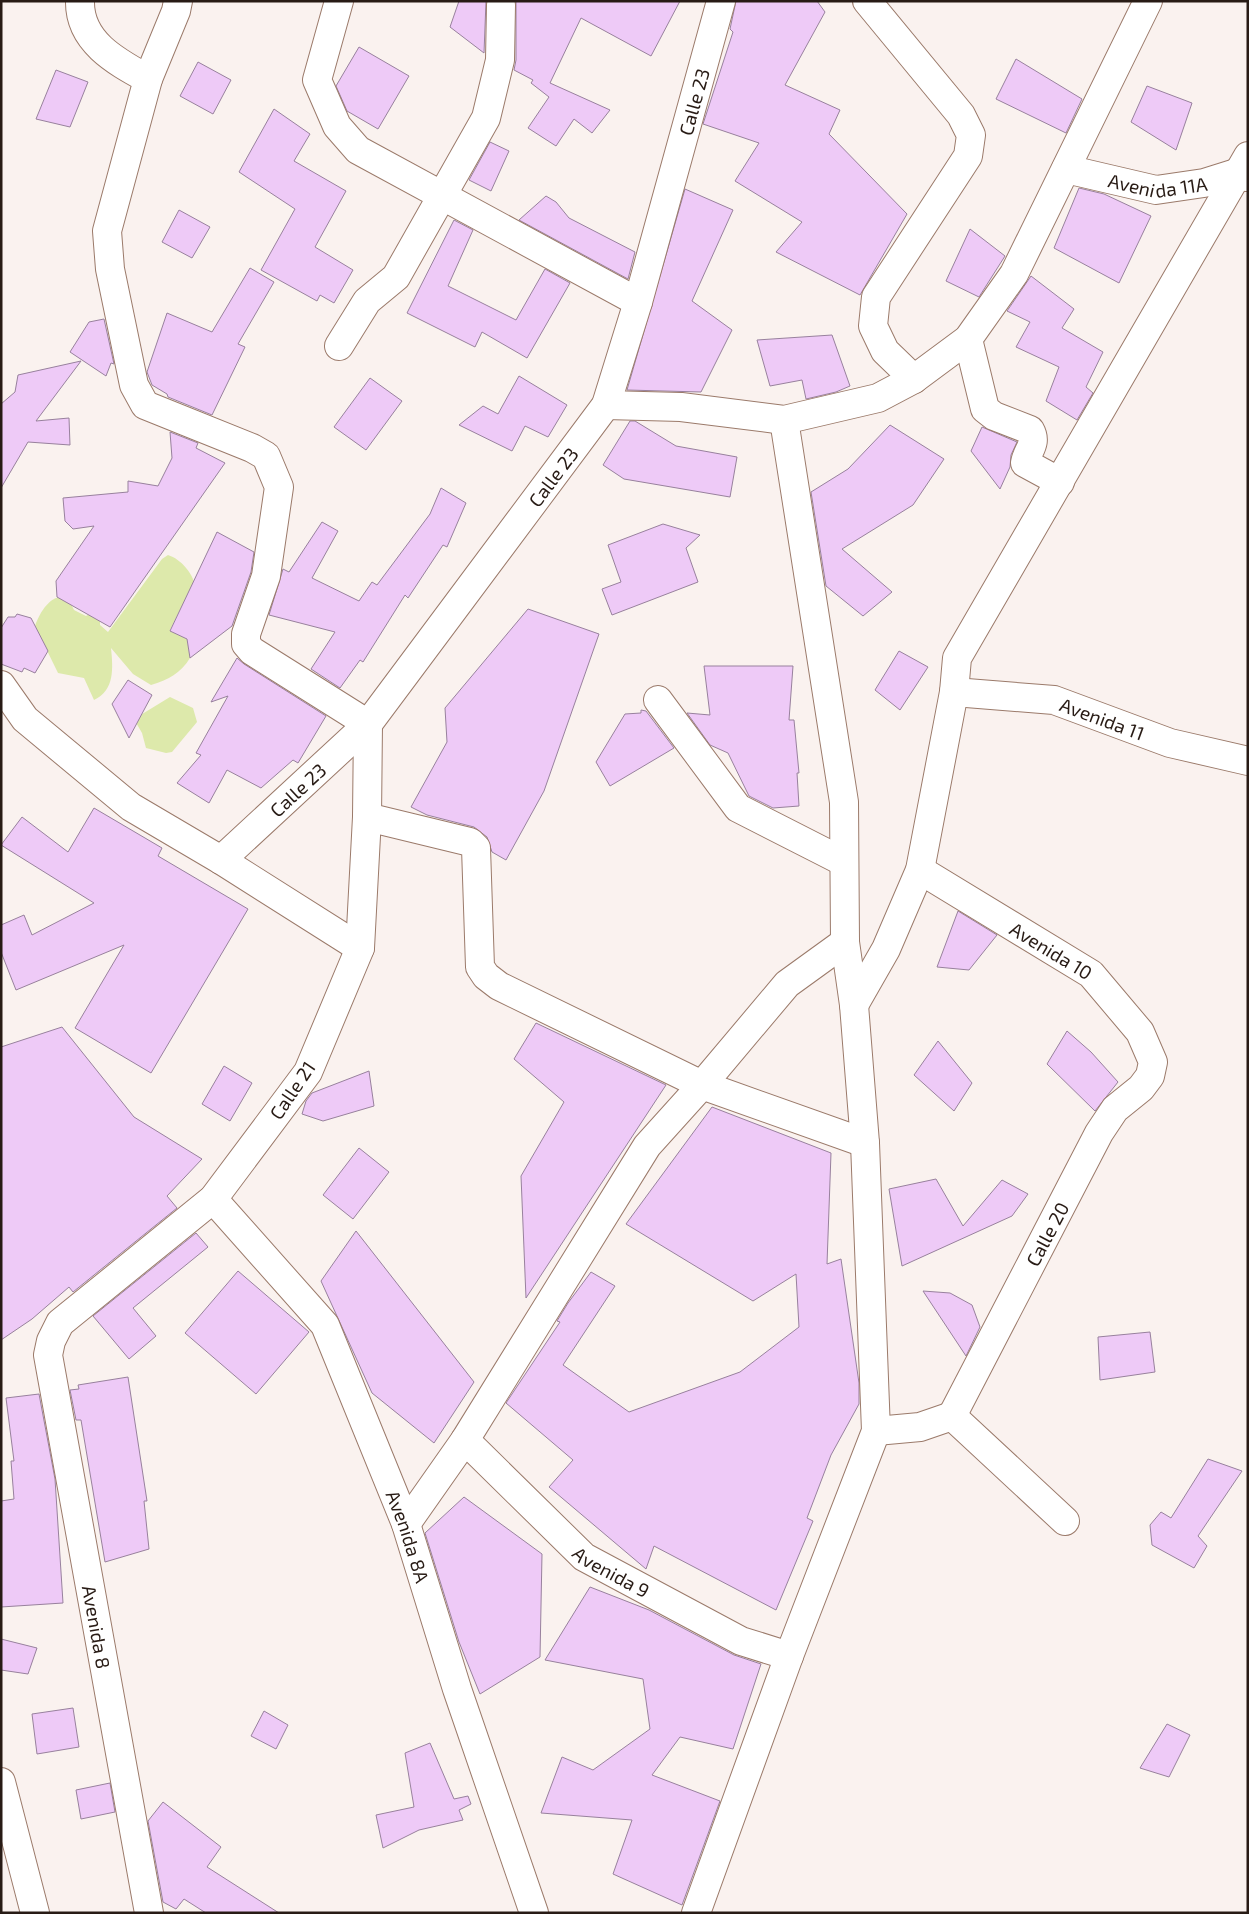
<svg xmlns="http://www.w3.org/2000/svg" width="1249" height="1914" viewBox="0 0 1249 1914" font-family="'Exo 2',sans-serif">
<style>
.green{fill:#dde9ab}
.building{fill:#eecaf7;stroke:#98819d}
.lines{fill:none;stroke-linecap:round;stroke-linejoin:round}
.minor-casing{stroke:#9b7a6a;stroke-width:30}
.minor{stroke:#fff;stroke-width:28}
.labels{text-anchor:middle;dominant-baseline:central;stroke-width:4;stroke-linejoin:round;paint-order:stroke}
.street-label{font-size:19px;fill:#281b15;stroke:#fff}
</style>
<rect width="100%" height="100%" fill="#faf2ef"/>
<!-- green -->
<g class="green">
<path d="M 168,555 C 181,559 194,574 196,589 C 196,594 194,601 193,605 L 184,602 L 170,630 L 187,639 L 190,658 C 181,673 168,680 151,685 L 133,674 L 111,648 C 113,668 115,690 94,700 L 84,678 L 58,673 L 35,626 C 42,607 54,590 76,598 L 72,606 L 74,610 L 86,616 L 93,612 L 100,618 L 100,625 L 108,632 L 162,559 Z"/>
<path d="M 170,697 L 193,708 L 197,722 L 172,752 L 166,753 L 146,748 L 142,733 L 134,719 Z"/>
</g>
<!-- building -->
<g class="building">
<path d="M 459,1 L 486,1 L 484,53 L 450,27 Z"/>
<path d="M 516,1 L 680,1 L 651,56 L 581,18 L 550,83 L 610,110 L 592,133 L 574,119 L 556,146 L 528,128 L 549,97 L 531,83 L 533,80 L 514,70 L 516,60 Z"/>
<path d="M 736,1 L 817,1 L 825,12 L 785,85 L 840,110 L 829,134 L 907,214 L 860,295 L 776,252 L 802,222 L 735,181 L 759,143 L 703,124 L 733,32 L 730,29 Z"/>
<path d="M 359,47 L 409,76 L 378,129 L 347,111 L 336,86 Z"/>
<path d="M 1016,59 L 1082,99 L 1066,133 L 996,99 Z"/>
<path d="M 198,62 L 231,80 L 213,114 L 180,96 Z"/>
<path d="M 56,70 L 88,82 L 70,127 L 36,119 Z"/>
<path d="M 1147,86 L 1192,103 L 1176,150 L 1131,122 Z"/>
<path d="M 274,109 L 310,134 L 294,161 L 346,191 L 315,247 L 353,270 L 334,303 L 320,295 L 317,301 L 261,270 L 295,209 L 239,172 Z"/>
<path d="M 490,142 L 509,151 L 491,191 L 469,180 Z"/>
<path d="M 1079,188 L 1104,194 L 1151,216 L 1119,283 L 1054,248 Z"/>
<path d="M 685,189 L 733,210 L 692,301 L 732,330 L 701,392 L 627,390 Z"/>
<path d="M 546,196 L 556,202 L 569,218 L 635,252 L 628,279 L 519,220 Z"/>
<path d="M 179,210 L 210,227 L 192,258 L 162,242 Z"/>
<path d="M 454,220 L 473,230 L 448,286 L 516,320 L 545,269 L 570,283 L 527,358 L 482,332 L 475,347 L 407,313 Z"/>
<path d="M 970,229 L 1005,256 L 979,297 L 946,281 Z"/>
<path d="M 250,268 L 274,282 L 238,344 L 245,347 L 212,415 L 168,397 L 167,394 L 152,385 L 147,372 L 167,313 L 212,332 Z"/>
<path d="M 1031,276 L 1074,309 L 1062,328 L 1103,352 L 1086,387 L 1093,393 L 1077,420 L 1046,401 L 1059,367 L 1016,347 L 1030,322 L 1007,311 Z"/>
<path d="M 104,319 L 114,364 L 111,363 L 106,376 L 70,352 L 89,322 Z"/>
<path d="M 832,335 L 850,386 L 836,392 L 806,399 L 802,380 L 770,386 L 757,340 Z"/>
<path d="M 81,361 L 36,421 L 69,418 L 70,445 L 28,442 L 1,488 L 1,404 L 15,392 L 18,375 Z"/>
<path d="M 519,376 L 567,405 L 548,437 L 525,426 L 512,451 L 459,425 L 483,406 L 498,414 Z"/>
<path d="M 370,378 L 402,401 L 366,450 L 334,427 Z"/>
<path d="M 630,421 L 635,421 L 676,446 L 737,457 L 730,497 L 624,479 L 603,465 Z"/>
<path d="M 890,425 L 944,459 L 913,505 L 842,549 L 892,592 L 863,616 L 826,586 L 811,492 L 848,469 Z"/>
<path d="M 982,427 L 1017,442 L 1011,455 L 1010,467 L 1000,489 L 971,451 Z"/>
<path d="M 170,432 L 198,443 L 196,448 L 225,463 L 110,627 L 57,597 L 56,581 L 94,526 L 73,529 L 65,521 L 63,498 L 128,492 L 128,481 L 158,486 L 172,458 Z"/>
<path d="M 441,488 L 466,503 L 447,547 L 443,545 L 408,598 L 405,595 L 363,662 L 360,660 L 340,688 L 311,669 L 335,632 L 269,615 L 283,569 L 289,572 L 322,522 L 338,531 L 312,578 L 359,601 L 372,582 L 377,585 L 430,514 Z"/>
<path d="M 663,524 L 700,535 L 686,548 L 698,582 L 612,615 L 602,589 L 621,582 L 608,545 Z"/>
<path d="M 217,532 L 254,552 L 251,572 L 232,626 L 190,658 L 187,639 L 170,631 Z"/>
<path d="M 528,609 L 599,634 L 544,791 L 506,860 L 492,852 L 487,837 L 474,827 L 427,815 L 411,807 L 447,742 L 445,708 Z"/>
<path d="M 17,614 L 31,618 L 48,651 L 35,673 L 24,668 L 22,672 L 1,664 L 1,628 L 8,617 L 15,617 Z"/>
<path d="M 899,651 L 928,667 L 900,710 L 875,690 Z"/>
<path d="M 237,658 L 244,664 L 326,716 L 298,763 L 293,760 L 261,788 L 227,770 L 209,803 L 177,783 L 201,755 L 196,753 L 228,696 L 211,702 Z"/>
<path d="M 704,666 L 793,666 L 789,720 L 794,720 L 799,773 L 797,773 L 799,806 L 773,808 L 749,796 L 728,753 L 710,745 L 687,713 L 710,715 Z"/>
<path d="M 128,680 L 152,695 L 129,738 L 112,704 Z"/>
<path d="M 641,710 L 646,711 L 674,748 L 610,786 L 596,762 L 625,714 L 641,713 Z"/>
<path d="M 94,808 L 162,848 L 158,856 L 248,909 L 151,1073 L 75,1028 L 124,945 L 16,990 L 1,952 L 1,925 L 24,915 L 32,935 L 94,903 L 1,845 L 22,817 L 68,852 Z"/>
<path d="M 958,911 L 997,935 L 969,970 L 937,967 Z"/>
<path d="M 536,1023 L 666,1085 L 526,1298 L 521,1176 L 564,1102 L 514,1059 Z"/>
<path d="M 62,1027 L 134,1117 L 202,1159 L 167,1196 L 177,1208 L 73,1292 L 69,1287 L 32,1319 L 1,1340 L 1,1047 Z"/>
<path d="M 1067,1031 L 1091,1052 L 1118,1082 L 1095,1111 L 1047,1064 Z"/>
<path d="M 938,1041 L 972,1083 L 954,1111 L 914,1075 Z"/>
<path d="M 224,1066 L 252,1083 L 230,1121 L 202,1104 Z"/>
<path d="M 369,1071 L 374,1106 L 323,1121 L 302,1114 L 306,1101 L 312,1093 Z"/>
<path d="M 712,1107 L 831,1153 L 827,1264 L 841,1259 L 859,1383 L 859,1404 L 831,1455 L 807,1518 L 813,1521 L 776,1610 L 654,1546 L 646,1569 L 549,1487 L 573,1460 L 506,1403 L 560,1322 L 557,1321 L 568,1303 L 591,1272 L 615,1286 L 563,1365 L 629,1412 L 740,1372 L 799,1327 L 796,1274 L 753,1301 L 626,1224 Z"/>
<path d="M 359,1148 L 389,1172 L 353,1219 L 323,1195 Z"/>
<path d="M 936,1179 L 963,1226 L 1002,1180 L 1028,1194 L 1012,1216 L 902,1266 L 889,1189 Z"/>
<path d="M 356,1231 L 474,1382 L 434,1443 L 372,1393 L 321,1281 Z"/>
<path d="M 196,1233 L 208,1247 L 133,1308 L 156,1336 L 129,1359 L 93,1316 Z"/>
<path d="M 238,1271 L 309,1332 L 256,1394 L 185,1333 Z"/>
<path d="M 923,1291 L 950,1293 L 972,1305 L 980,1327 L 966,1356 Z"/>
<path d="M 1150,1332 L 1155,1372 L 1100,1380 L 1098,1337 Z"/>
<path d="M 128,1377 L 147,1501 L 144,1501 L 149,1549 L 105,1562 L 81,1420 L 76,1420 L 70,1390 L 79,1389 L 78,1385 Z"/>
<path d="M 39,1394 L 55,1479 L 63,1603 L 1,1607 L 1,1501 L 14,1499 L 11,1461 L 14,1461 L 6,1398 Z"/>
<path d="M 1208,1459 L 1242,1471 L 1198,1536 L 1207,1546 L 1194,1568 L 1152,1545 L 1150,1525 L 1161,1512 L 1171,1518 Z"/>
<path d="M 464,1497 L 542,1554 L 540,1657 L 480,1694 L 459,1642 L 425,1533 Z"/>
<path d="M 590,1587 L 649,1610 L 734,1655 L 761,1664 L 733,1749 L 680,1737 L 652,1775 L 720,1801 L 682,1905 L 613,1874 L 632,1820 L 541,1813 L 562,1757 L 593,1770 L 650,1729 L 643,1679 L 545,1660 Z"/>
<path d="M 1,1639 L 37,1648 L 28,1674 L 1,1670 Z"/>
<path d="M 73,1708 L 79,1747 L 37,1754 L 32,1714 Z"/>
<path d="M 264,1711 L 288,1725 L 276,1749 L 251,1736 Z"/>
<path d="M 1167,1724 L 1190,1735 L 1169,1777 L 1140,1768 Z"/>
<path d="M 430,1743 L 454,1799 L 468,1796 L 471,1804 L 459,1810 L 463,1820 L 419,1830 L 383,1848 L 376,1815 L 414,1807 L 405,1753 Z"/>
<path d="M 110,1783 L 115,1812 L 81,1819 L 76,1790 Z"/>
<path d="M 163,1802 L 221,1847 L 207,1867 L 279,1913 L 206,1913 L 184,1899 L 176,1909 L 163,1902 L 148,1821 Z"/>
</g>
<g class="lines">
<!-- minor casing -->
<g class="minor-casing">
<g id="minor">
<path id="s1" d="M 80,1 C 79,42 117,62 148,79 L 107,231 L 110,269 L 134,385 L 145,405 L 252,448 L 266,456 L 279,487 L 266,576 L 246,634 L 246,644 L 252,651 L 368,724 L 367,817 L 360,948 L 308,1072 L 213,1199 L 60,1323 L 51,1341 L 48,1355 L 149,1913"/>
<path d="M 339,1 L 317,80 L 337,126 L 358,150 L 638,302"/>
<path d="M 867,1 L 961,115 L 971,135 L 968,156 L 876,297 L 873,326 L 885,351 L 914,379"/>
<path d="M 148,79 L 176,11 L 178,1"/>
<path id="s2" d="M 1066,169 L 1156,190 L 1204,183 L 1239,172 L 1246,177"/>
<path d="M 968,339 L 985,409 L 994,416 L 1030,430 C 1038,444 1027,450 1025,463 L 1060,482"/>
<path d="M 339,346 L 367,301 L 396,277 L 486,118 L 500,60 L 501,5"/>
<path d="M 606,405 L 681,407 L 784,420 L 878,398 L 914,379 L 968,339 L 1014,274 L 1148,1"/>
<path d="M 1,685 L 25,719 L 131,807 L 221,860 L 360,948"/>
<path id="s3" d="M 954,692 L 1054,700 L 1170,743 L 1248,761"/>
<path d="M 658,700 L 738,808 L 844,862"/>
<path d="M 367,817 L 470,842 L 476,848 L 480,967 L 486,976 L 499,986 L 702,1085 L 865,1143"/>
<path id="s4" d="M 221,860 L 368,724 L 606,405 L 638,302 L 721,1"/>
<path id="s5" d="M 920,870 L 1091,974 L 1140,1032 L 1153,1062 L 1150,1076 L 1141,1088 L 1115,1109 L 1099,1133 L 952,1416"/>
<path d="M 854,1005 L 886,949 L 920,870 L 954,692 L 957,658 L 1248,156"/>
<path id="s6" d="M 213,1199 L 325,1325 L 406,1524 L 457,1689 L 534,1913"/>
<path d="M 952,1416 L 1065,1521"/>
<path d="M 876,1431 L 920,1427 L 952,1416"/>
<path id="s7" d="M 465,1440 L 584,1557 L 741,1641 L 789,1656"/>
<path d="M 406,1524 L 465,1440 L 647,1146 L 702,1085 L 787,984 L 845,942"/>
<path d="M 1,1782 L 35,1913"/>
<path d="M 696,1913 L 789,1656 L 876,1431 L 865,1143 L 854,1005 L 845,942 L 844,802 L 784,420"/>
</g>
</g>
<!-- minor -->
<use href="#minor" class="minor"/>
</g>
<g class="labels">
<!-- street labels -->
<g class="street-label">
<text stroke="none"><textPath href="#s4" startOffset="914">Calle 23</textPath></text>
<text stroke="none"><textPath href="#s2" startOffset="94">Avenida 11A</textPath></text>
<text stroke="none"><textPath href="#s4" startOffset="509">Calle 23</textPath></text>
<text stroke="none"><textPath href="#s3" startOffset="152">Avenida 11</textPath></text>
<text stroke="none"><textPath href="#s4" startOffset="104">Calle 23</textPath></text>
<text stroke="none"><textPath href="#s5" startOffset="154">Avenida 10</textPath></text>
<text transform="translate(292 1090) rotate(-56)">Calle 21</text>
<text transform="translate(1047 1234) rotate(-62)">Calle 20</text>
<text stroke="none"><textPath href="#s6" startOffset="396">Avenida 8A</textPath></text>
<text stroke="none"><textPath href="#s7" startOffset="198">Avenida 9</textPath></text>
<text stroke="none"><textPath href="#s1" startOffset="1944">Avenida 8</textPath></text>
</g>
</g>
<!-- border -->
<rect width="1249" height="1914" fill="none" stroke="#281b15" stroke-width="5"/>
</svg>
